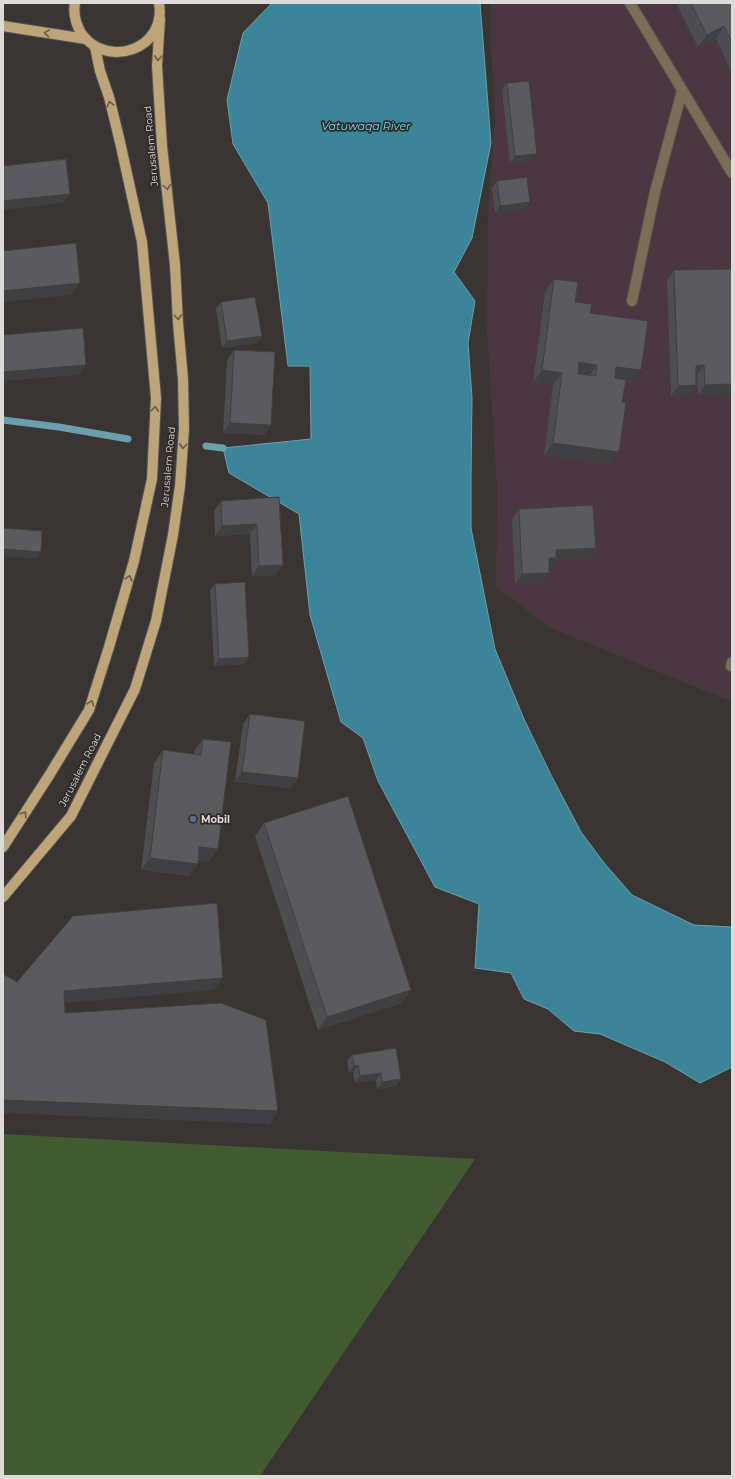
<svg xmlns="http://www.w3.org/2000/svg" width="735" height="1479" viewBox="0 0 735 1479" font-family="Montserrat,sans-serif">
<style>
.industrial{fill:#4a373f}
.green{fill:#435b31}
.water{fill:#3c8599;stroke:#6c9fac}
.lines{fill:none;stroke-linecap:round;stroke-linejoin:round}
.stream{stroke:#6c9fac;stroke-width:7}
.minor-casing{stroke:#565351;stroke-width:12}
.major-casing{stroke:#565351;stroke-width:12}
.minor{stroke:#7a6e59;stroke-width:10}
.major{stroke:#bea479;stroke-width:10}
.wall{fill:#4e4d50}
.shaded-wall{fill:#403f41}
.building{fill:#5b5a5d;stroke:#403f41;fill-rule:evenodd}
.oneway{stroke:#685b49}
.service-dot{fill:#5c6f8a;stroke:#2e2b29;stroke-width:1.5}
.labels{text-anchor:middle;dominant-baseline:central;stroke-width:3.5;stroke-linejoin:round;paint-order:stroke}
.street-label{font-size:10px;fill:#dddbda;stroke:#2e2b29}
.poi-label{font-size:10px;font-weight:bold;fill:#dddbda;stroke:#2e2b29;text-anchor:start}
.water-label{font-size:11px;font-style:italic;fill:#6fdaf9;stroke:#2e2b29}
</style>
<rect width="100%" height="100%" fill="#383533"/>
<!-- industrial -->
<path class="industrial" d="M 491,3 L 732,3 L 732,702 L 548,627 L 496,587 L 497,487 L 487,334 L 488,212 L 495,117 L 491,45 Z"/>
<!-- green -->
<path class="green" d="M 3,1134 L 475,1159 L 260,1476 L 3,1476 Z"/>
<!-- water -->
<path class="water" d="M 272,3 L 480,3 L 491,143 L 472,238 L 454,272 L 475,301 L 468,343 L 472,397 L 471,477 L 471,528 L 495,649 L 524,719 L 551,775 L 581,832 L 605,864 L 632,895 L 694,925 L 732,927 L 732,1067 L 700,1083 L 665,1062 L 600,1034 L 574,1031 L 548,1009 L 524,999 L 511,973 L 475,968 L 479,904 L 435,887 L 378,781 L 363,738 L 341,722 L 310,615 L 299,514 L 229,473 L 223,448 L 311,439 L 310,366 L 288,366 L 268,203 L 233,144 L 227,100 L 243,33 Z"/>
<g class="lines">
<!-- stream -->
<g class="stream">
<path d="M 3,420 L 59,427 L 128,439"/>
<path d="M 206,446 L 223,448"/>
</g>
<!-- minor casing -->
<g class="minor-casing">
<g id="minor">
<path d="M 630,3 L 732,173"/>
<path d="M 632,301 L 655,192 L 682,91"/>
<path d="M 731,666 L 732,662"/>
</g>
</g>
<!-- major casing -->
<g class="major-casing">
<g id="major">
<path d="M 75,3 C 73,13 76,24 81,33 C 107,70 167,49 159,3"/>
<path d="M 3,26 L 86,39"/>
<path d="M 3,847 L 50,774 L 89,710 L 109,647 L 134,561 L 152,479 L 156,398 L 142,242 L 120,142 L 109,97 L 100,71 L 95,47"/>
<path d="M 3,897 L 71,816 L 135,689 L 156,621 L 173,535 L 180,486 L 184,429 L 183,379 L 178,323 L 175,265 L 162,146 L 157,66 L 160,19"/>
</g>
</g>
<!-- minor -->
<use href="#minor" class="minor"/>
<!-- major -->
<use href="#major" class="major"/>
</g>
<!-- wall -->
<g class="wall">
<path d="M 676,3 L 732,3 L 732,73 L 716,39 L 698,47 Z"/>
<path d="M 507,83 L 537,154 L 532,161 L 510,163 L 502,90 Z"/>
<path d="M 497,181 L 530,202 L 525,209 L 495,213 L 492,188 Z"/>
<path d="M 732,269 L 732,392 L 731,394 L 698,395 L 697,375 L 696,375 L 696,385 L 689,395 L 671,396 L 667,280 L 674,270 Z"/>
<path d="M 554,279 L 575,302 L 590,313 L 632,383 L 625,382 L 610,464 L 544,456 L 553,385 L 533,383 L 545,292 Z"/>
<path d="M 221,302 L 257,343 L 222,348 L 216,309 Z"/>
<path d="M 234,350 L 271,425 L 264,435 L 223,433 L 227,360 Z"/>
<path d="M 279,497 L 276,575 L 252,576 L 250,534 L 215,536 L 214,511 L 221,501 Z"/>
<path d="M 519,509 L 596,548 L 589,558 L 555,560 L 549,568 L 549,573 L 542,583 L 515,584 L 512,519 Z"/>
<path d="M 215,584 L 249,657 L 244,664 L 214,666 L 210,590 Z"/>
<path d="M 250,714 L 298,778 L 291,788 L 235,782 L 243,724 Z"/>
<path d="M 203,739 L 209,862 L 198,860 L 189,876 L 141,870 L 154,763 L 163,750 L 194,754 L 194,751 Z"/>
<path d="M 264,823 L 402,1003 L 318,1030 L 255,836 Z"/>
<path d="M 352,1055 L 401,1079 L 396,1086 L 377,1089 L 376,1080 L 355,1083 L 353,1072 L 349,1072 L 347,1061 Z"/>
</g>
<!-- shaded-wall -->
<g class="shaded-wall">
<path d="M 724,26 L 716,39 L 698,47 L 707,35 Z"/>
<path d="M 537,154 L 532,161 L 510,163 L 515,156 Z"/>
<path d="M 70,194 L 63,203 L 3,210 L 3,201 Z"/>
<path d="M 530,202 L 525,209 L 495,213 L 500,206 Z"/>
<path d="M 80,283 L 71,295 L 3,302 L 3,291 Z"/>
<path d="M 262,336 L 257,343 L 222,348 L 227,341 Z"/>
<path d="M 579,362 L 597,365 L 588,378 L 571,375 Z"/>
<path d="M 86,365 L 79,375 L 3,381 L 3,372 Z"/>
<path d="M 704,365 L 697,375 L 689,376 L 696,366 Z"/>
<path d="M 616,367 L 641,370 L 632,383 L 608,380 Z"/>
<path d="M 542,370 L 562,373 L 553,385 L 533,383 Z"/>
<path d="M 732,384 L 732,392 L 731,394 L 698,395 L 705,385 Z"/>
<path d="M 696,385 L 689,395 L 671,396 L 678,386 Z"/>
<path d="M 230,423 L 271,425 L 264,435 L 223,433 Z"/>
<path d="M 553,443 L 619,452 L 610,464 L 544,456 Z"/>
<path d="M 257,524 L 250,534 L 215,536 L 222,526 Z"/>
<path d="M 596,548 L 589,558 L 555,560 L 549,568 L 549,558 L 556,550 Z"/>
<path d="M 3,549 L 41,552 L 36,559 L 3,556 Z"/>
<path d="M 283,565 L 276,575 L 252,576 L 259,566 Z"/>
<path d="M 549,573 L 542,583 L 515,584 L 522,574 Z"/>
<path d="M 249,657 L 244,664 L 214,666 L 219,659 Z"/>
<path d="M 242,772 L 298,778 L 291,788 L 235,782 Z"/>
<path d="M 199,847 L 218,849 L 209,862 L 191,860 Z"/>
<path d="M 150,858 L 198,864 L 189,876 L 141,870 Z"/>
<path d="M 223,978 L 214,990 L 55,1004 L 64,991 Z"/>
<path d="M 411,990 L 402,1003 L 318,1030 L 327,1017 Z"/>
<path d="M 358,1065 L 353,1072 L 349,1072 L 354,1066 Z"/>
<path d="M 381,1073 L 376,1080 L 355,1083 L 360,1076 Z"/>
<path d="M 401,1079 L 396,1086 L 377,1089 L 382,1082 Z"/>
<path d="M 3,1100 L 278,1111 L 270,1124 L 3,1113 Z"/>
</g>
<!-- building -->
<g class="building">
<path d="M 691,3 L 732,3 L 732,42 L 724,26 L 707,35 Z"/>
<path d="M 529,81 L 537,154 L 515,156 L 507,83 Z"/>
<path d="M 66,159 L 70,194 L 3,201 L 3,166 Z"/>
<path d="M 527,177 L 530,202 L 500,206 L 497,181 Z"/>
<path d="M 76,243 L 80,283 L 3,291 L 3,251 Z"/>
<path d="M 732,269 L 732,384 L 705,385 L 704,365 L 696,366 L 696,385 L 678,386 L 674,270 Z"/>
<path d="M 554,279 L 578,282 L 575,302 L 592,304 L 590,313 L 648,321 L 641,370 L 616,367 L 615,378 L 626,380 L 622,402 L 626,403 L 619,452 L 553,443 L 562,373 L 542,370 ZM 579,362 L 597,365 L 596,376 L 578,374 Z"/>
<path d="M 255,297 L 262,336 L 227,341 L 221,302 Z"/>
<path d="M 83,328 L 86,365 L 3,372 L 3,335 Z"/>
<path d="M 234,350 L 275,352 L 271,425 L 230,423 Z"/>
<path d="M 279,497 L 283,565 L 259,566 L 257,524 L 222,526 L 221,501 Z"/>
<path d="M 593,505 L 596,548 L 556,550 L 556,558 L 549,558 L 549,573 L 522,574 L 519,509 Z"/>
<path d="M 3,528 L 42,531 L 41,552 L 3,549 Z"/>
<path d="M 245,582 L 249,657 L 219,659 L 215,584 Z"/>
<path d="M 250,714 L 305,721 L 298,778 L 242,772 Z"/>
<path d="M 203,739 L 231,742 L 218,849 L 199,847 L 198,864 L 150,858 L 163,750 L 201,755 Z"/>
<path d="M 348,796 L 411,990 L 327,1017 L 264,823 Z"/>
<path d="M 217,903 L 223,978 L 64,991 L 65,1013 L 221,1003 L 266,1020 L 278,1111 L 3,1100 L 3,974 L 17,982 L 73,916 Z"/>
<path d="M 396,1048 L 401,1079 L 382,1082 L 381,1073 L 360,1076 L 358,1065 L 354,1066 L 352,1055 Z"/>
</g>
<!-- one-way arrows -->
<defs><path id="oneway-chevron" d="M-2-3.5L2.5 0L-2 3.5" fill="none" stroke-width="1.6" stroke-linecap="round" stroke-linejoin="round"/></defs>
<g class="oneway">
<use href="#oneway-chevron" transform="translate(47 33) rotate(-171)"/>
<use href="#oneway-chevron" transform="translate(158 58) rotate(93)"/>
<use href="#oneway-chevron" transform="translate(110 104) rotate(-104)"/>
<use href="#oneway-chevron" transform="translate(167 187) rotate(83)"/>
<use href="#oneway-chevron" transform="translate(178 317) rotate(87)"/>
<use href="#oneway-chevron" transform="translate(155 409) rotate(-87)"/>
<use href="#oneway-chevron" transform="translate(183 446) rotate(93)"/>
<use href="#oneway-chevron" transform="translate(129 578) rotate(-74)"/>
<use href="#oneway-chevron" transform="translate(91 703) rotate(-72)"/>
<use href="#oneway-chevron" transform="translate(24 814) rotate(-57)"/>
</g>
<!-- markers -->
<circle class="service-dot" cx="193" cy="819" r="4"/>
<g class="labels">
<!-- street labels -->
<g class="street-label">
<text transform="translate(151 146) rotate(-95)">Jerusalem Road</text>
<text transform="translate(168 467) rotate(-85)">Jerusalem Road</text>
<text transform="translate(80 770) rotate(-63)">Jerusalem Road</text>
</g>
<!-- poi labels -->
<g class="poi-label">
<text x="201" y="819">Mobil</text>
</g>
<!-- water labels -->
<g class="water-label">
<text x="366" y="126">Vatuwaqa River</text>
</g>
</g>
<!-- border -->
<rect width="735" height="1479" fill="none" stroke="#dddbda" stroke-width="8"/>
</svg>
